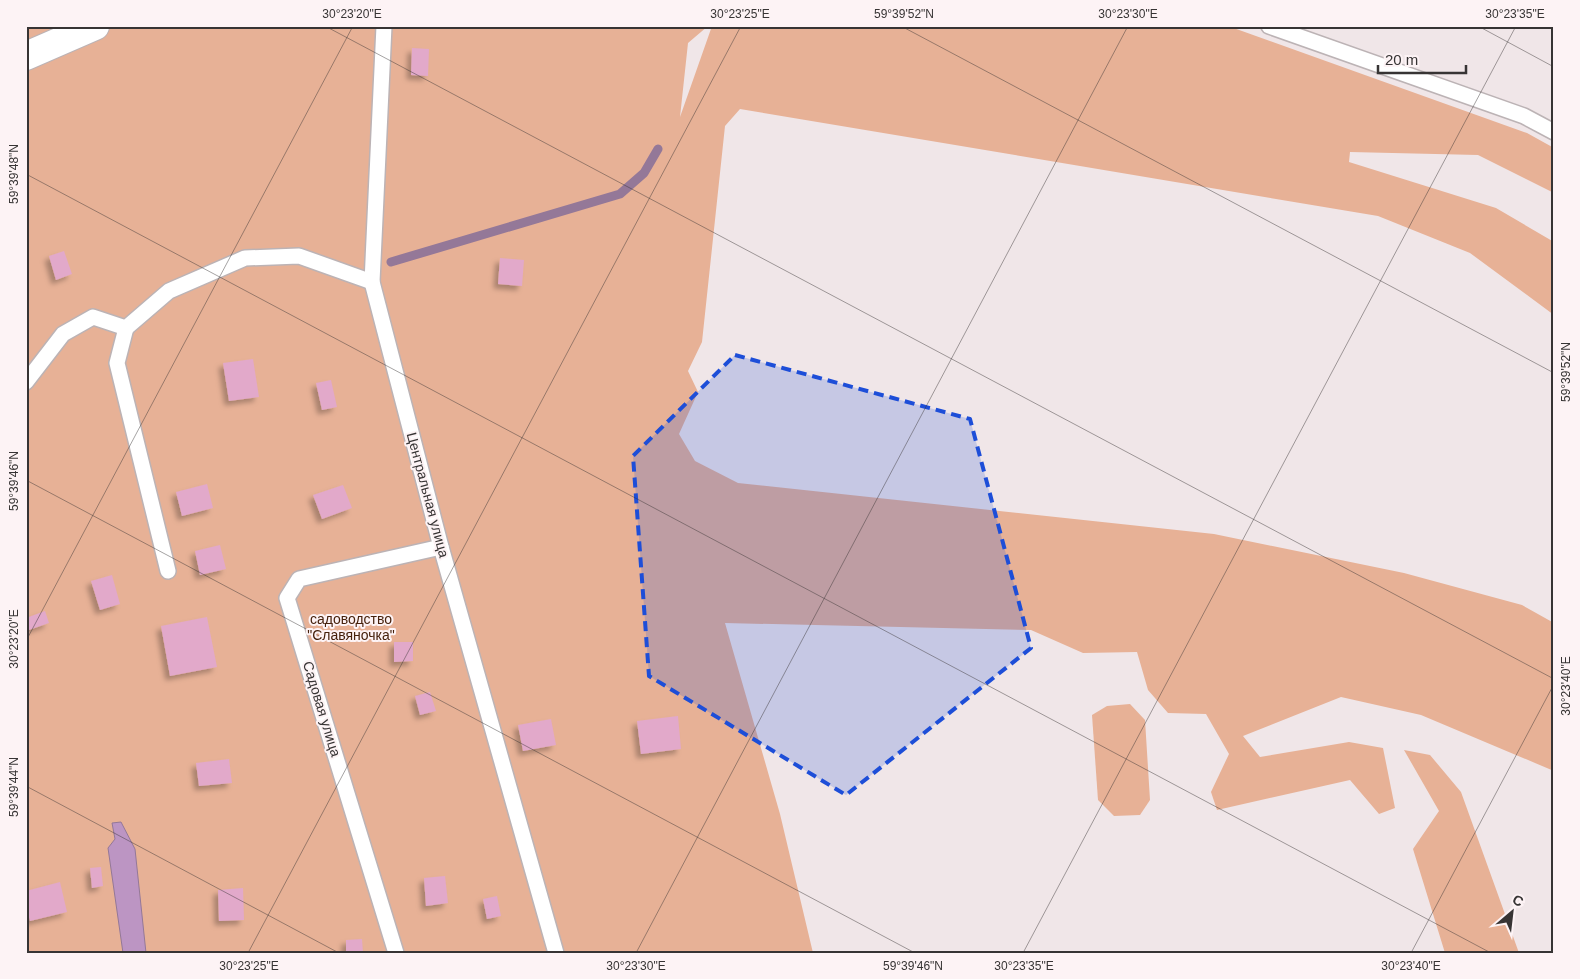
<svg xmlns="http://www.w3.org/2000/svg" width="1580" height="979" viewBox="0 0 1580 979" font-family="Helvetica,sans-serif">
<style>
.green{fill:#e7b196}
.water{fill:#bc95c3;stroke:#947898}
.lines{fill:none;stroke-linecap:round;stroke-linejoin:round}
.stream{stroke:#947898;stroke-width:9}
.building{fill:#e2a9ca;filter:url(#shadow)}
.service-casing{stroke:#bcb3b5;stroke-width:18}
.minor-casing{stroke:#bcb3b5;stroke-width:30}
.service{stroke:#fff;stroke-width:15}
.minor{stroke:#fff;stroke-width:28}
.marked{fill:#1d4ed8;fill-opacity:0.2;stroke:#1d4ed8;stroke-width:4;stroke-dasharray:10 6;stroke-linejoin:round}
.ticks{fill:none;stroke:#373434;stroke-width:1;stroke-opacity:0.45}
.labels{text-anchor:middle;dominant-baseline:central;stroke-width:4;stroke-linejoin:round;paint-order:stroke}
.street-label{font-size:14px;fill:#373434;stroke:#fdf3f5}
.park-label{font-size:14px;fill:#46210c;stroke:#fdf3f5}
.neatline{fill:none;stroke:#373434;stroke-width:2}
.ticks-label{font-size:12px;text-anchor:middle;fill:#373434}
</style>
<defs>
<filter id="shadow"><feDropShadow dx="-4.5" dy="4.5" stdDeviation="2.5" flood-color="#0004"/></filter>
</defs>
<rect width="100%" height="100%" fill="#f0e6e8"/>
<!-- green -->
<g class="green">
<path d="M 26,26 L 708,26 L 688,43 L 680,117 L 712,26 L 1228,26 L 1527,133 L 1554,148 L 1554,193 L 1478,155 L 1350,152 L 1349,162 L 1496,208 L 1554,242 L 1554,315 L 1470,253 L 1378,216 L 740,109 L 725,126 L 702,342 L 688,371 L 698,392 L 679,434 L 695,461 L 738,483 L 1214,534 L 1404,573 L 1522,605 L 1554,623 L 1554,771 L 1421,715 L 1341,697 L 1243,736 L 1260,757 L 1349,742 L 1383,748 L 1395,808 L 1379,814 L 1350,780 L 1217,810 L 1211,792 L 1229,754 L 1206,714 L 1168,713 L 1148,690 L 1137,652 L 1083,653 L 1031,630 L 725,623 L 780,814 L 813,953 L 26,953 Z"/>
<path d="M 1130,704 L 1145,720 L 1150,800 L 1140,815 L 1114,816 L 1098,800 L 1092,715 L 1107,706 Z"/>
<path d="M 1404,750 L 1430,755 L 1461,792 L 1519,953 L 1445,953 L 1413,849 L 1439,811 Z"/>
</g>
<!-- water -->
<path class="water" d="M 121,822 L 135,849 L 146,953 L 123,953 L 108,848 L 115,839 L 112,823 Z"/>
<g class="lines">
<!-- stream -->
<path class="stream" d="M 391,262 L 620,194 L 644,173 L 658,149"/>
</g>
<!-- building -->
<g class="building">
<path d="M 412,48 L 429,49 L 428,76 L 411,75 Z"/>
<path d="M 64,251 L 72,274 L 56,280 L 49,256 Z"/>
<path d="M 500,258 L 524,260 L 522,286 L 498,284 Z"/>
<path d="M 253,359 L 259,397 L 229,401 L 223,363 Z"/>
<path d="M 331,380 L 337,407 L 322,410 L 316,383 Z"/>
<path d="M 207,484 L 213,508 L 182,516 L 176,492 Z"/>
<path d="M 343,485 L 352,508 L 322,519 L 313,495 Z"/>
<path d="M 220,545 L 226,569 L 200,575 L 195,551 Z"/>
<path d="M 112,575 L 120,604 L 100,610 L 91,581 Z"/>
<path d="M 45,611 L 49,623 L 29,630 L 26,618 Z"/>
<path d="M 207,617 L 217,667 L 170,676 L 161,626 Z"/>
<path d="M 394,642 L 413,642 L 413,661 L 394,662 Z"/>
<path d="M 430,692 L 436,711 L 420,715 L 415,696 Z"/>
<path d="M 678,716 L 681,749 L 641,754 L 637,721 Z"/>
<path d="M 551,719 L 556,745 L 523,751 L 518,725 Z"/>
<path d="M 229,759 L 232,783 L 199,786 L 196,763 Z"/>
<path d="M 101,867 L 103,886 L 92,888 L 90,868 Z"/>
<path d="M 445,876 L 448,903 L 426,906 L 424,878 Z"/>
<path d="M 60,882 L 67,912 L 30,921 L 26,907 L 26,891 Z"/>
<path d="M 243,888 L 244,920 L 219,921 L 218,890 Z"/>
<path d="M 497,896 L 501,916 L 487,919 L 483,899 Z"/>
<path d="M 362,939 L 363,953 L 346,953 L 346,940 Z"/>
</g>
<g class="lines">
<!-- service casing -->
<g class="service-casing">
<g id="service">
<path d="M 384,26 L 372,282 L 441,547 L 556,953"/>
<path d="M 1269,26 L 1524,116 L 1554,132"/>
<path d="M 126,328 L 117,363 L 168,571"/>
<path d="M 26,382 L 63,334 L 93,317 L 126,328 L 169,291 L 245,258 L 299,256 L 372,282"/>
<path d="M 396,953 L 287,598 L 299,579 L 441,547"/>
</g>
</g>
<!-- minor casing -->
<g class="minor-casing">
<path id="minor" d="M 26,56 L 95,26"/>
</g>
<!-- service -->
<use href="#service" class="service"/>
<!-- minor -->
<use href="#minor" class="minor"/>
</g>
<!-- marked area -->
<path class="marked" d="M 735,355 L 970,419 L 1031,648 L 846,795 L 649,676 L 633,456 Z"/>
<!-- ticks -->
<path class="ticks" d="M 325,26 L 1554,679M 901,26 L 1554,373M 1478,26 L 1554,67M 26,174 L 1491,953M 26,480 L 915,953M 26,641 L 353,26M 26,786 L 339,953M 248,953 L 741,26M 636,953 L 1128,26M 1023,953 L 1516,26M 1411,953 L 1554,684"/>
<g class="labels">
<!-- street labels -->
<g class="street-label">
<text transform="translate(428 495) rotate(75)">Центральная улица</text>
<text transform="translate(322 709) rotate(73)">Садовая улица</text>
</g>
<!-- park labels -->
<g class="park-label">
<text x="351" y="619">садоводство<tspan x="351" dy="16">"Славяночка"</tspan></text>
</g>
</g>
<!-- border -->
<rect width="1580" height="979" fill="none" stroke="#fdf3f5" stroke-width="55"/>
<!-- north arrow -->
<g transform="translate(1512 912) rotate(28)" stroke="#fdf3f5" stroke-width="4" paint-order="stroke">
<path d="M0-4L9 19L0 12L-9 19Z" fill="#373434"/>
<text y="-8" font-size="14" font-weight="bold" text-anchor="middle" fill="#373434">С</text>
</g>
<!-- scale -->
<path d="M1378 65v8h88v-8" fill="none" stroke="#373434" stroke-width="2.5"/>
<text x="1385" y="65" font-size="15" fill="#373434" stroke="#fdf3f5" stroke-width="4" paint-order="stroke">20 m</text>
<rect x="28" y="28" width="1524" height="924" class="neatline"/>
<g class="ticks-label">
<text x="352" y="18">30°23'20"E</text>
<text x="740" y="18">30°23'25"E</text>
<text x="904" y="18">59°39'52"N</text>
<text x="1128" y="18">30°23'30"E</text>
<text x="1515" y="18">30°23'35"E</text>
<text transform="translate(14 174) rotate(-90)" y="4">59°39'48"N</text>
<text transform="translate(1566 372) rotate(-90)" y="4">59°39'52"N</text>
<text transform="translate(14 481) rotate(-90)" y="4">59°39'46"N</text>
<text transform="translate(14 639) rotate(-90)" y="4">30°23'20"E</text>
<text transform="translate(1566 686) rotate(-90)" y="4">30°23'40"E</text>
<text transform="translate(14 787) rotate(-90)" y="4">59°39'44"N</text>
<text x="249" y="970">30°23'25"E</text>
<text x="636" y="970">30°23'30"E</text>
<text x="913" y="970">59°39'46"N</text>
<text x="1024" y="970">30°23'35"E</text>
<text x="1411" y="970">30°23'40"E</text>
</g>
</svg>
